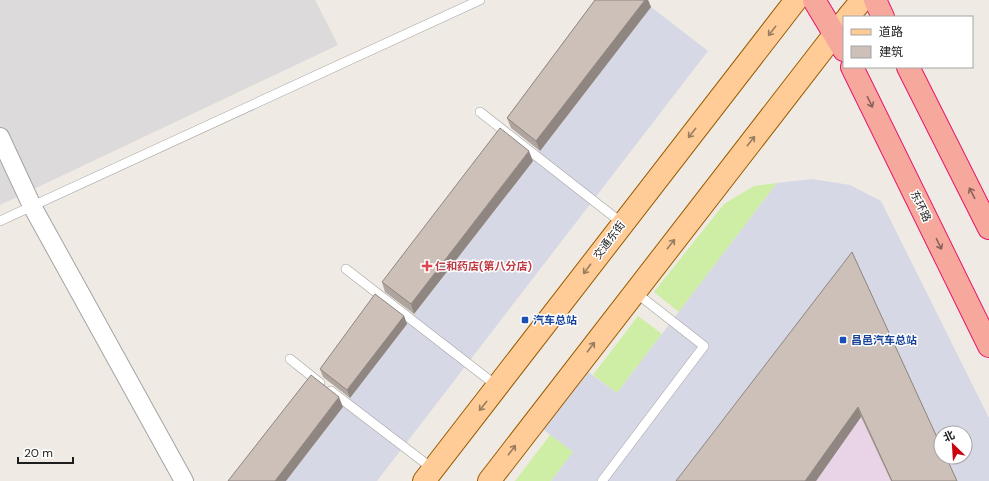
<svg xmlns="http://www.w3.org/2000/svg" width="989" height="481" viewBox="0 0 989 481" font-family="'DM Sans','Noto Sans SC',sans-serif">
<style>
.residential{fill:#dcdada}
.industrial{fill:#e9d4e7}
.grass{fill:#cdeea4}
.plaza{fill:#d7d8e5}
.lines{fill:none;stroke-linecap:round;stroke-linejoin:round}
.service-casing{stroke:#a4a4a4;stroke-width:10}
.minor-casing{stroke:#a4a4a4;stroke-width:20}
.primary-casing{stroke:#975b00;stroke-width:24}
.trunk-casing{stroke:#e6176c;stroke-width:24}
.service{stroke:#fff;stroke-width:9}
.minor{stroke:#fff;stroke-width:18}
.primary{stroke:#ffcc98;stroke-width:22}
.trunk{stroke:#f6a89c;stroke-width:22}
.wall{fill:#afa59e}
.shaded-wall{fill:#8f8681}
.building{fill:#ccc0b8;stroke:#8f8681}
.oneway{stroke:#997d61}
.oneway2{stroke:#8a625c}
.health-dot{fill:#e0444e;stroke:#fff;stroke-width:1.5}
.transit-dot{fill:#1a4fb4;stroke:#fff;stroke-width:1.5}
.labels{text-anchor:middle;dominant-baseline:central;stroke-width:3;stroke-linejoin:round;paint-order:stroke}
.street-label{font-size:11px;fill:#1d1d1d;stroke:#fff}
.health-label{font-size:11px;font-weight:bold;fill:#be3a42;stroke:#fff;text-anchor:start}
.transit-label{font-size:11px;font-weight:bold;fill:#164399;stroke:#fff;text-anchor:start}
</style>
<rect width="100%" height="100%" fill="#efeae3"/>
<!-- residential -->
<path class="residential" d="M 0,0 L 315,0 L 338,45 L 0,205 Z"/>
<!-- industrial -->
<path class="industrial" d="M 861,417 L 891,481 L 816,481 Z"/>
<!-- grass -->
<g class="grass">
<path d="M 777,183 L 679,312 L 654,292 L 724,204 L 754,186 Z"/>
<path d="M 638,316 L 662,334 L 617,393 L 593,375 Z"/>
<path d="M 551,434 L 573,452 L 551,481 L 515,481 Z"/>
</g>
<!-- plaza -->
<g class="plaza">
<path d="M 651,7 L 708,51 L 377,481 L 286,481 Z"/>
<path d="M 812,179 L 850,185 L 881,201 L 989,418 L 989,481 L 956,481 L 945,457 L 965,457 L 965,433 L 941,433 L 941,448 L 855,263 L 688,481 L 551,481 L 573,452 L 540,427 L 584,369 L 617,393 L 777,183 Z"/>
</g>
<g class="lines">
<!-- service casing -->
<g class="service-casing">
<g id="service">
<path d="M 480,112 L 622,223"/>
<path d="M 0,221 L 480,0"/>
<path d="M 346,269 L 497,386"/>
<path d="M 290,359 L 320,383"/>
<path d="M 331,391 L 433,469"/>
<path d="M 602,481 L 704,346 L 635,292"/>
</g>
</g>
<!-- minor casing -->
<g class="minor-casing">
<path id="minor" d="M 0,137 L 32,206 L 184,481"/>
</g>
<!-- primary casing -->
<g class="primary-casing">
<g id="primary">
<path d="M 848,17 L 862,0"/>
<path d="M 424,481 L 796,0"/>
<path d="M 489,481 L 844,22"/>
</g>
</g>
<!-- trunk casing -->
<g class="trunk-casing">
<g id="trunk">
<path d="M 814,0 L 844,50"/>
<path d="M 875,0 L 883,17"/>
<path d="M 852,67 L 989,346"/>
<path d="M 908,67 L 989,228"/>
</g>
</g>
<!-- service -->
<use href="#service" class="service"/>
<!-- minor -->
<use href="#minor" class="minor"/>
<!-- primary -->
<use href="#primary" class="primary"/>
<!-- trunk -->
<use href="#trunk" class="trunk"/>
</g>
<!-- wall -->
<g class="wall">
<path d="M 595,0 L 648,0 L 651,7 L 540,151 L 511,128 L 507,118 Z"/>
<path d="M 533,161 L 414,314 L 385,292 L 382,282 Z"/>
<path d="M 852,252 L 957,481 L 891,481 L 861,417 L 816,481 Z"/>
<path d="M 404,316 L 407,324 L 350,398 L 323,377 L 320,369 Z"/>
</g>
<!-- shaded-wall -->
<g class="shaded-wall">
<path d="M 645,0 L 648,0 L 651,7 L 540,151 L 536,141 Z"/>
<path d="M 529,151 L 533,161 L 414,314 L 411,304 Z"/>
<path d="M 404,316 L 407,324 L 350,398 L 347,390 Z"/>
<path d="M 339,397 L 343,407 L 286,481 L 275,481 Z"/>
<path d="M 858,407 L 861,417 L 816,481 L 805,481 Z"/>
</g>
<!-- building -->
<g class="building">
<path d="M 595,0 L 645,0 L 536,141 L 507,118 Z"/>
<path d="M 500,128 L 529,151 L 411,304 L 382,282 Z"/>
<path d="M 852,252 L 941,446 L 941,457 L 946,457 L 957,481 L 892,481 L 858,407 L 805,481 L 676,481 Z"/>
<path d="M 375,294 L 404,316 L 347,390 L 320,369 Z"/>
<path d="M 311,375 L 339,397 L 275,481 L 228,481 Z"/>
</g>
<!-- one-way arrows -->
<defs><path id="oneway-shaft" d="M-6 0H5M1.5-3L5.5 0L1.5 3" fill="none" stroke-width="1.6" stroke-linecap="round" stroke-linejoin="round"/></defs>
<g class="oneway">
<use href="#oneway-shaft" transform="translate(772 31) rotate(128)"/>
<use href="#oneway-shaft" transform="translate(692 133) rotate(128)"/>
<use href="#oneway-shaft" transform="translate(751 141) rotate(-52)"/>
<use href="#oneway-shaft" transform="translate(671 244) rotate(-52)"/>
<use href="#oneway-shaft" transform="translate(587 269) rotate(127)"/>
<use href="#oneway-shaft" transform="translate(591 347) rotate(-53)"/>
<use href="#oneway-shaft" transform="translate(483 406) rotate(129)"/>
<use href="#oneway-shaft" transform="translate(512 450) rotate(-53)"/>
</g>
<g class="oneway2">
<use href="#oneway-shaft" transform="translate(870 102) rotate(64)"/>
<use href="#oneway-shaft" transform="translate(972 193) rotate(-117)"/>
<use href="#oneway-shaft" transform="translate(939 244) rotate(64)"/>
</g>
<!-- markers -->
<path class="health-dot" d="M425 260h4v4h4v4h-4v4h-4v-4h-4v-4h4z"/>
<g class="transit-dot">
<rect x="521" y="316" width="8" height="8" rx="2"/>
<rect x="839" y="336" width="8" height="8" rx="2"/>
</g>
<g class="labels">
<!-- street labels -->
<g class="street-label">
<text transform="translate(921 206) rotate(64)">东环路</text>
<text transform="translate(609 240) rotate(-53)">交通东街</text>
</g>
<!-- health labels -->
<g class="health-label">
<text x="435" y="266">仁和药店(第八分店)</text>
</g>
<!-- transit labels -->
<g class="transit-label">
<text x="533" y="320">汽车总站</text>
<text x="851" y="340">昌邑汽车总站</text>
</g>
</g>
<!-- legend -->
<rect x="843" y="16" width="130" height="52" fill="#ffffff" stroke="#a5a5a5"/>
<rect x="851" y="29" width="20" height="6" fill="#ffcc98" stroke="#a5a5a5"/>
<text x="879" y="36" font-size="12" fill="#1d1d1d">道路</text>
<rect x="851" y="46" width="20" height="12" fill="#ccc0b8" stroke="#a5a5a5"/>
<text x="879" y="56" font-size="12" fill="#1d1d1d">建筑</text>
<!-- north arrow -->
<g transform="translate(953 445) rotate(335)"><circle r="19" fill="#ffffff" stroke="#a5a5a5"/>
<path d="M0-3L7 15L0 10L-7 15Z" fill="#cb000e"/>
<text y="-6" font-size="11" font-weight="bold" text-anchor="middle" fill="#1d1d1d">北</text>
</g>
<!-- scale -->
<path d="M18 457v6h55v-6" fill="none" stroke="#1d1d1d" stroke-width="2"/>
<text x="24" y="457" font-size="12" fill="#1d1d1d" stroke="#ffffff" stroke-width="3" paint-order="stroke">20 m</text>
</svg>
